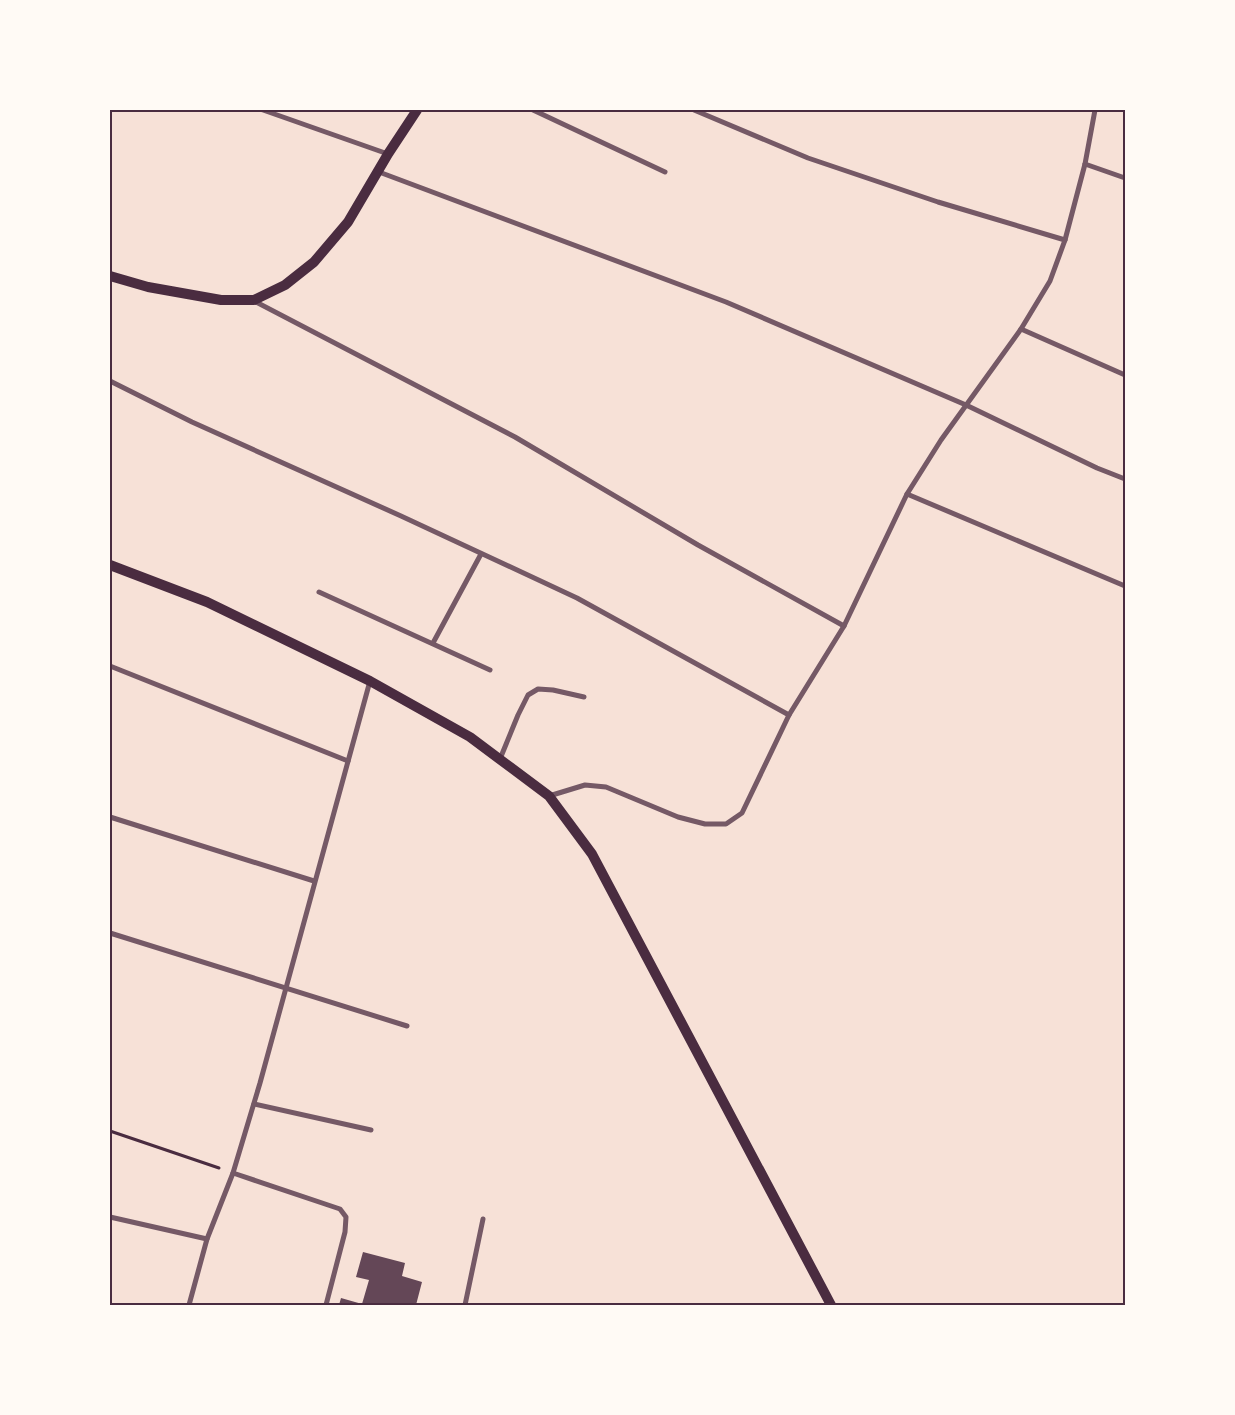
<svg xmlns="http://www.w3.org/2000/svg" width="1235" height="1415" viewBox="0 0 1235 1415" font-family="Signika,sans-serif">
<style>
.building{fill:#644757}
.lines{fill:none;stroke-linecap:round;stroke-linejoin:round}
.path{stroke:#4a2c40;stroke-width:3}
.minor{stroke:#755966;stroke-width:5}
.secondary{stroke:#4a2c40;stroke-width:10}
.neatline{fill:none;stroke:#4a2c40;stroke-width:2}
</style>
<rect width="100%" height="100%" fill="#f7e1d7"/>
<!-- building -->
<path class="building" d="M 363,1252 L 405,1263 L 402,1276 L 422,1282 L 416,1305 L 339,1305 L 341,1298 L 362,1304 L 369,1280 L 356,1277 Z"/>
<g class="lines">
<!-- path -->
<path class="path" d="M 110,1131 L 219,1168"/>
<!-- minor -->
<g class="minor">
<path d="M 263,110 L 388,154"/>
<path d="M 533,110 L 665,172"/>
<path d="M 694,110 L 808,158 L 938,202 L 1065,240"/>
<path d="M 1085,164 L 1125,178"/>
<path d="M 379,172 L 726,302 L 966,405 L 1097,468 L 1125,479"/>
<path d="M 254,301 L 515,437 L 698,545 L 844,626"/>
<path d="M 1021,329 L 1125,375"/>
<path d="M 110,381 L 192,422 L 401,516 L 577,598 L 789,715"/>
<path d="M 907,494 L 1125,586"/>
<path d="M 319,592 L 490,670"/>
<path d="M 433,643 L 481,554"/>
<path d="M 110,666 L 348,761"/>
<path d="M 500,759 L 518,715 L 528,695 L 538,689 L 553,690 L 584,697"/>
<path d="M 549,796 L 585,785 L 606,787 L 678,817 L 705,824 L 726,824 L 742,813 L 789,715 L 844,626 L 907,494 L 941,440 L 1021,329 L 1050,281 L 1065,240 L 1085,164 L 1095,110"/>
<path d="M 110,817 L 314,881"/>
<path d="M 110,933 L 407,1026"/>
<path d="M 254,1104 L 371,1130"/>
<path d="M 233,1173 L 340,1209 L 346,1217 L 345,1232 L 326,1305"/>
<path d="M 110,1217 L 207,1239"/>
<path d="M 189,1305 L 207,1239 L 233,1173 L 260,1083 L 370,681"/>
<path d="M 465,1305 L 483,1219"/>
</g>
<!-- secondary -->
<g class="secondary">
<path d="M 110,276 L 148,287 L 221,300 L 254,300 L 285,285 L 314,262 L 348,222 L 388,154 L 417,110"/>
<path d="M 110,565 L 207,602 L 370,681 L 470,737 L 549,796 L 592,854 L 831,1305"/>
</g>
</g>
<!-- border -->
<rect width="1235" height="1415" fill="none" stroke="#fffaf5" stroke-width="222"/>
<rect x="111" y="111" width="1013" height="1193" class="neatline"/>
</svg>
